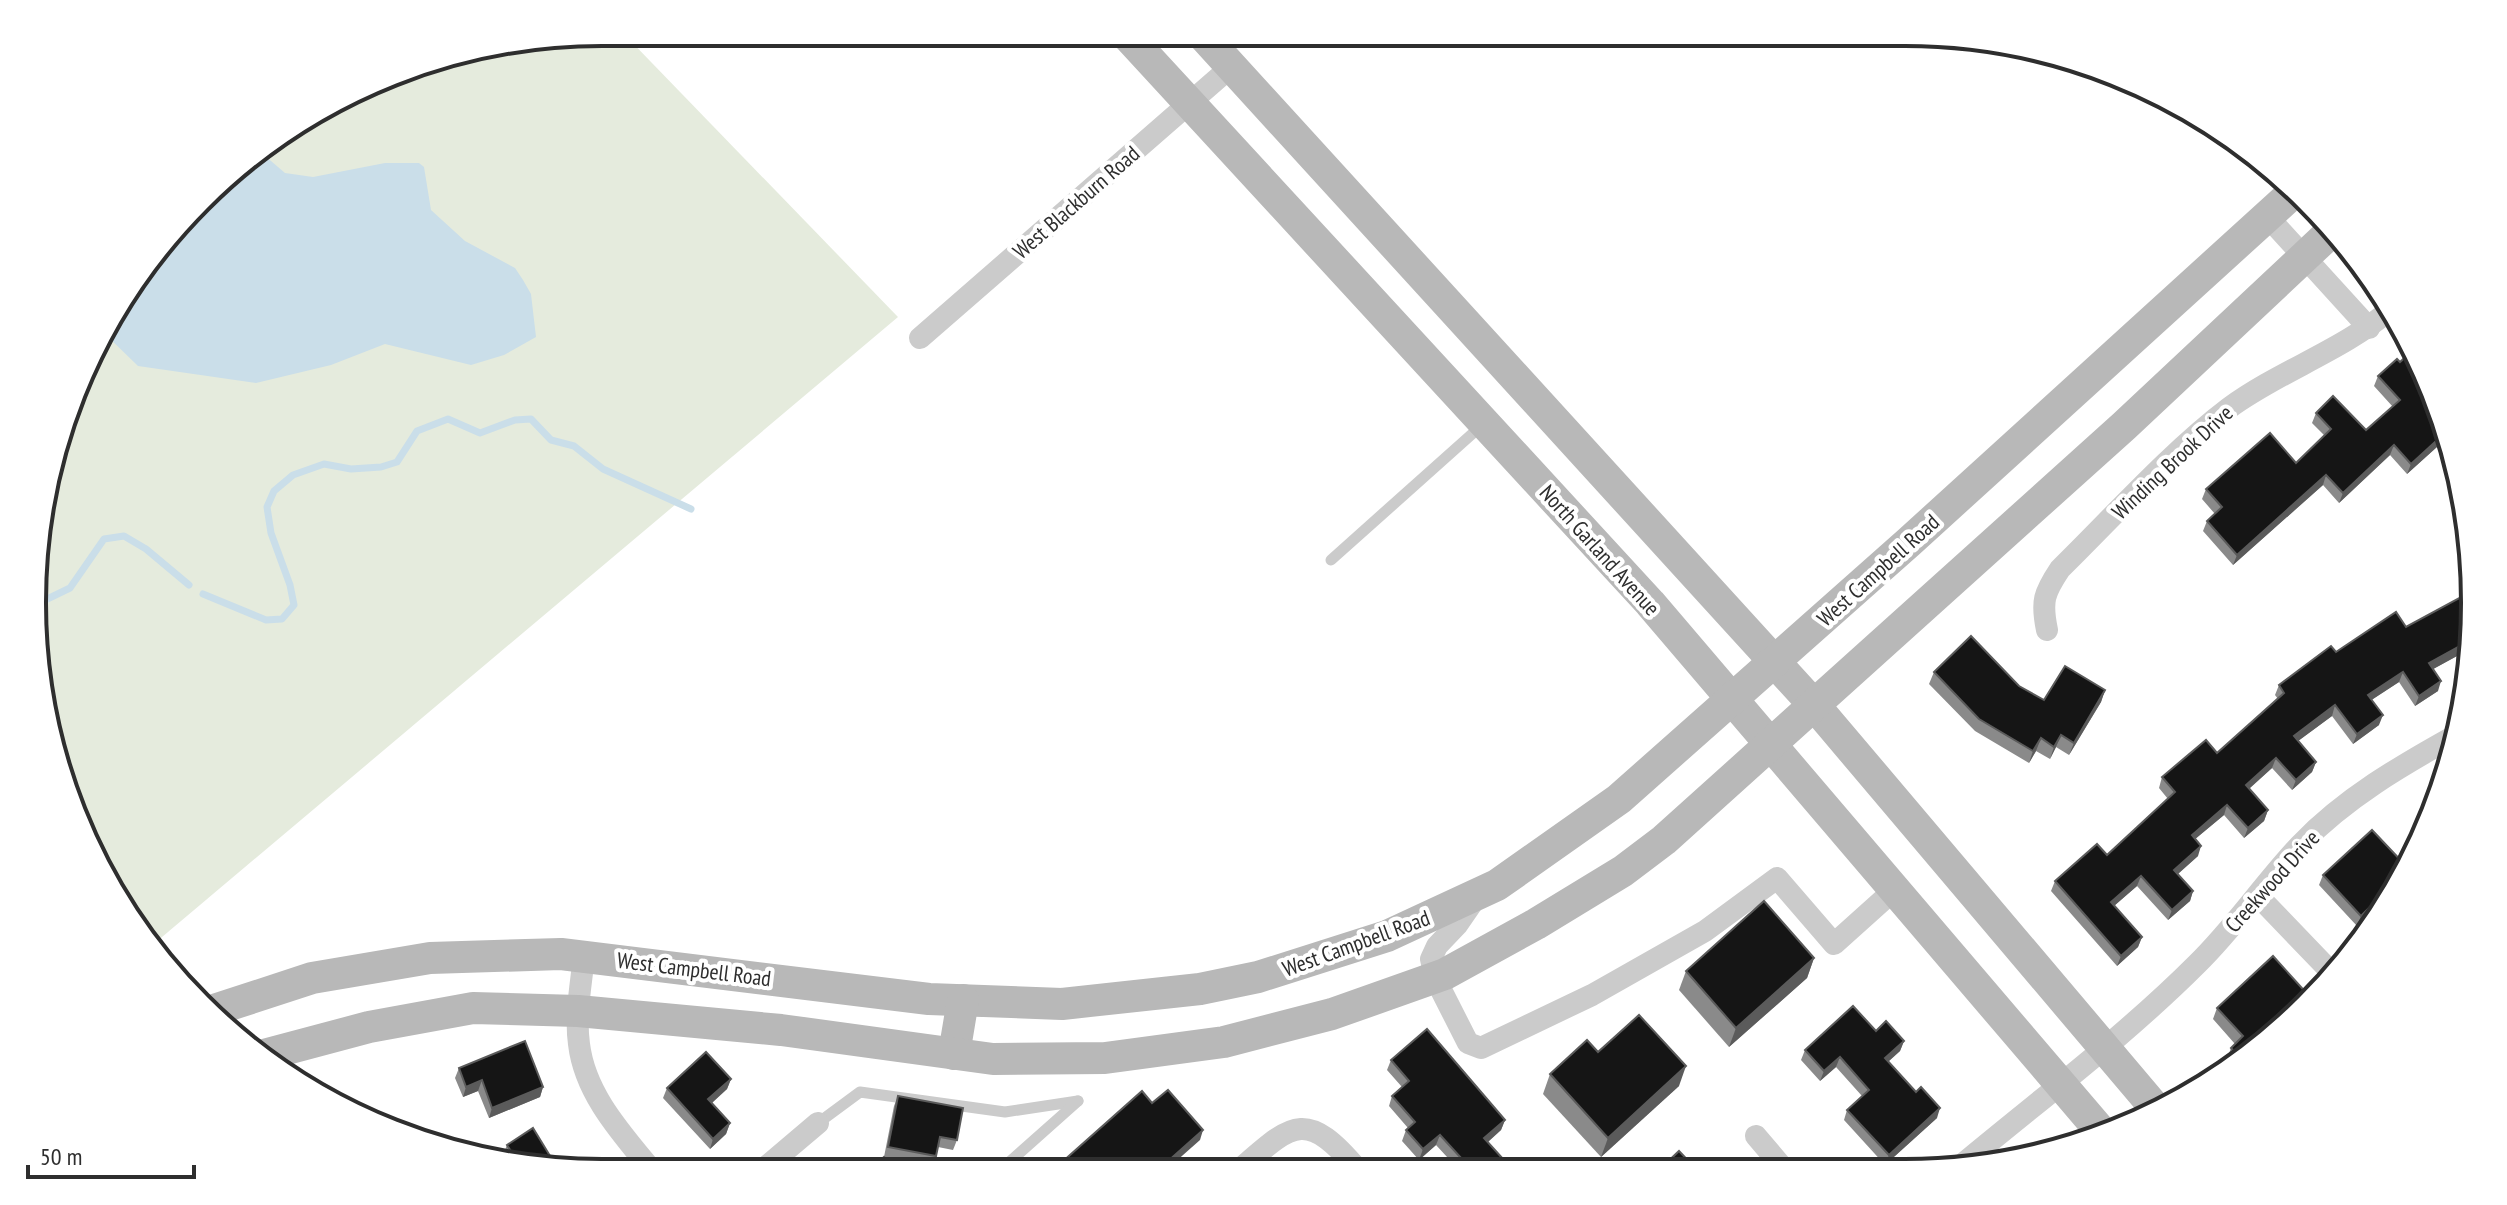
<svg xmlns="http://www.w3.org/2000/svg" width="2507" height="1205" viewBox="0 0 2507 1205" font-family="'PT Sans Narrow',sans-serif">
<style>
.green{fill:#e5ebdd}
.water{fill:#cadee9}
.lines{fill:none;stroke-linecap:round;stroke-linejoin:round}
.stream{stroke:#cadee9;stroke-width:7}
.service{stroke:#cbcbcb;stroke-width:11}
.minor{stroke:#cbcbcb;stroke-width:22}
.secondary{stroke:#b8b8b8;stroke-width:32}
.wall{fill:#8a8a8a}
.shaded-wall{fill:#5b5b5b}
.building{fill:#151515;stroke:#5b5b5b;stroke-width:2}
.labels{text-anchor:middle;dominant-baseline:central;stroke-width:8;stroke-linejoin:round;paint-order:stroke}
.street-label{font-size:22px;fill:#2e2e2e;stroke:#fff}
.rim{fill:none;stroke:#2e2e2e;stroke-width:4}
</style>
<rect width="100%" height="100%" fill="#fff"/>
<!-- green -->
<path class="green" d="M 602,32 L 622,32 L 898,317 L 149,948 L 91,855 L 37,677 L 43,491 L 109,317 L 174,226 L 255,150 L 419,62 Z"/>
<!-- water -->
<path class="water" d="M 257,149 L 285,173 L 313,177 L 385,163 L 419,163 L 424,167 L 431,210 L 465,241 L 515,268 L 523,280 L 531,294 L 536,337 L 504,355 L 471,365 L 385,344 L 331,365 L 256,383 L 138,366 L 103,332 L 109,317 L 174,226 Z"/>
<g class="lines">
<!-- stream -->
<g class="stream">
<path d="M 203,594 L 266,620 L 282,619 L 294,605 L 290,585 L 271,533 L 267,507 L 274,491 L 293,475 L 324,464 L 351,469 L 381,467 L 397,462 L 417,431 L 448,419 L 480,433 L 515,420 L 531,419 L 551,440 L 574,446 L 603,469 L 691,509"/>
<path d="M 39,603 L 70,588 L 104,539 L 124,536 L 146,549 L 189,585"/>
</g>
<!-- service -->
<g class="service">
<path d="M 1331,560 L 1481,426"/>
<path d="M 818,1123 L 860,1092 L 1005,1112 L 1078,1101"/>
<path d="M 998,1172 L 1078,1101"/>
</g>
<!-- minor -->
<g class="minor">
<path d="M 2267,216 L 2369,328"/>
<path d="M 920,338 L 1232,66"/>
<path d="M 2047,630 C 2041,601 2044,593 2060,569 C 2113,517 2171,452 2229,408 C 2281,370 2342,351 2391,309"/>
<path d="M 1477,896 L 1457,925 L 1437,946 L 1431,959 L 1435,978 L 1468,1043 L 1481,1048 L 1592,995 L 1705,931 L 1777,878 L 1834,944 L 1893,891"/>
<path d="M 2258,896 L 2333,974"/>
<path d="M 584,956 C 581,985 575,1015 579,1044 C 585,1095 623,1135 654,1173"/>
<path d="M 1756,1136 L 1784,1169"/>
<path d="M 1958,1168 C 2038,1101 2123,1038 2197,964 C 2235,927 2264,883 2300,845 C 2345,798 2402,765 2458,734"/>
<path d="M 1238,1171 C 1292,1124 1305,1107 1358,1170"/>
<path d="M 760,1172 L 818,1123"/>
</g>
<!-- secondary -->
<g class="secondary">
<path d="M 1124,32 L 1650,603 L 2104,1135"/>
<path d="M 1200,32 L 1815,706 L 2157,1110"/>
<path d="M 208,1012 L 312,978 L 430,958 L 561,954 L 929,999 L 1062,1004 L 1200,989 L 1258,977 L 1387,936 L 1497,885 L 1619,799 L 1909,542 L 2296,190"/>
<path d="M 954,1054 L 963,1000"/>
<path d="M 264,1055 L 369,1027 L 473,1008 L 578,1011 L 781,1030 L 993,1059 L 1105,1058 L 1224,1042 L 1332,1014 L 1445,974 L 1536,924 L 1623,871 L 1664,840 L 2124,426 L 2333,230"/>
</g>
</g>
<!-- wall -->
<g class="wall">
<path d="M 659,32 L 696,32 L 694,34 L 674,41 Z"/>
<path d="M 2400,362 L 2448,437 L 2407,474 L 2390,455 L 2339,503 L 2323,485 L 2233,565 L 2203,531 L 2207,521 L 2215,514 L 2202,499 L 2206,489 L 2296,463 L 2324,435 L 2312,423 L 2316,413 L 2366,430 L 2393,407 L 2374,386 L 2378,376 Z"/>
<path d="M 2475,603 L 2470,654 L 2468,650 L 2433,669 L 2438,691 L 2415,706 L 2399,682 L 2371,700 L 2379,725 L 2353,744 L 2332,716 L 2298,741 L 2316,762 L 2312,772 L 2292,790 L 2272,768 L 2249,789 L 2268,810 L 2264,821 L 2244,838 L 2224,815 L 2195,839 L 2198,856 L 2178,874 L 2193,891 L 2190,901 L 2168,920 L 2137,886 L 2114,906 L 2142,937 L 2138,947 L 2117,966 L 2051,891 L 2055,881 L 2107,855 L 2168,799 L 2159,788 L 2162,777 L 2217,753 L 2278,699 L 2275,695 L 2279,685 L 2336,652 Z"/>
<path d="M 1934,672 L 2019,686 L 2044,700 L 2105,690 L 2101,702 L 2069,755 L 2056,747 L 2050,759 L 2036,751 L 2029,763 L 1975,731 L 1929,684 Z"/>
<path d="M 2440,794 L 2434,812 L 2431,809 L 2434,799 Z"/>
<path d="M 2406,866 L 2379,912 L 2376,909 L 2357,926 L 2319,885 L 2323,875 Z"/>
<path d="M 1814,958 L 1807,978 L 1729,1047 L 1679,990 L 1686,971 Z"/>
<path d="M 2310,997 L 2252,1055 L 2233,1066 L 2227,1059 L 2231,1048 L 2235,1044 L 2213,1019 L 2217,1008 Z"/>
<path d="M 1876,1031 L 1904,1041 L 1900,1051 L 1888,1062 L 1937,1118 L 1885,1165 L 1844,1120 L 1847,1110 L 1862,1096 L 1836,1067 L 1820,1081 L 1801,1060 L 1805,1050 Z"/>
<path d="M 1598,1052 L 1679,1086 L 1601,1157 L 1543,1094 L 1550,1074 Z"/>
<path d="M 1391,1060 L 1505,1120 L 1501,1130 L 1488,1142 L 1513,1170 L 1459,1170 L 1436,1145 L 1419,1160 L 1402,1141 L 1406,1130 L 1408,1128 L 1389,1106 L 1392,1096 L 1402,1087 L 1387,1070 Z"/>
<path d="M 459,1068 L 543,1087 L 540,1097 L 489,1118 L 478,1091 L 463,1097 L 455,1078 Z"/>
<path d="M 731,1079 L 727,1089 L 712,1103 L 730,1123 L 726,1134 L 710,1149 L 663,1098 L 667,1088 Z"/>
<path d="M 898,1096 L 957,1140 L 953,1150 L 938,1147 L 933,1167 L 884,1157 L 894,1106 Z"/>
<path d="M 507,1145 L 558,1169 L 507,1160 L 503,1155 Z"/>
</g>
<!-- shaded-wall -->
<g class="shaded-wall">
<path d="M 677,32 L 696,32 L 694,34 L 674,41 Z"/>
<path d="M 2446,432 L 2448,437 L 2407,474 L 2411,464 Z"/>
<path d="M 2394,445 L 2390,455 L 2339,503 L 2343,493 Z"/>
<path d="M 2326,475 L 2323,485 L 2233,565 L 2237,555 Z"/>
<path d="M 2471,640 L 2468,650 L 2426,673 L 2429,663 Z"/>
<path d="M 2403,672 L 2399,682 L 2364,705 L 2368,695 Z"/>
<path d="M 2441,681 L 2438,691 L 2415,706 L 2419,696 Z"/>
<path d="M 2105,690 L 2101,702 L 2069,755 L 2074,743 Z"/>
<path d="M 2335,705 L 2332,716 L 2290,747 L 2294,736 Z"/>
<path d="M 2383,715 L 2379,725 L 2353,744 L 2357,734 Z"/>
<path d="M 2061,735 L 2056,747 L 2050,759 L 2054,747 Z"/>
<path d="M 2041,738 L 2036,751 L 2029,763 L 2033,751 Z"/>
<path d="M 2276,758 L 2272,768 L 2242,795 L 2246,785 Z"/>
<path d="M 2316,762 L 2312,772 L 2292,790 L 2296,780 Z"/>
<path d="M 2227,805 L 2224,815 L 2188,845 L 2192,835 Z"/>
<path d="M 2268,810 L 2264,821 L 2244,838 L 2248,828 Z"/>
<path d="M 2201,846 L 2198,856 L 2171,880 L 2174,870 Z"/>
<path d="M 2141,876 L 2137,886 L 2107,912 L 2111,902 Z"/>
<path d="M 2193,891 L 2190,901 L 2168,920 L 2172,910 Z"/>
<path d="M 2379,898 L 2376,909 L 2357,926 L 2361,916 Z"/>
<path d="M 2142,937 L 2138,947 L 2117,966 L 2121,956 Z"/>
<path d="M 1814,958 L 1807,978 L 1729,1047 L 1736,1028 Z"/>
<path d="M 1904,1041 L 1900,1051 L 1881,1068 L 1885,1058 Z"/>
<path d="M 1840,1057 L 1836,1067 L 1820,1081 L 1824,1071 Z"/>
<path d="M 1686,1066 L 1679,1086 L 1601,1157 L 1608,1138 Z"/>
<path d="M 731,1079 L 727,1089 L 705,1109 L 708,1099 Z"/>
<path d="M 482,1080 L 478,1091 L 463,1097 L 466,1087 Z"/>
<path d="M 543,1087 L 540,1097 L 489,1118 L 492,1108 Z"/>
<path d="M 1940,1108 L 1937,1118 L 1885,1165 L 1889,1155 Z"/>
<path d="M 1505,1120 L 1501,1130 L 1481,1148 L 1484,1138 Z"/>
<path d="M 730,1123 L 726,1134 L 710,1149 L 713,1139 Z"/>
<path d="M 1203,1130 L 1200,1140 L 1165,1171 L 1157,1171 Z"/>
<path d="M 1440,1135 L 1436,1145 L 1419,1160 L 1423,1149 Z"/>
</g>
<!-- building -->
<g class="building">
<path d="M 2413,350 L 2432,385 L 2446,432 L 2411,464 L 2394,445 L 2343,493 L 2326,475 L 2237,555 L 2207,521 L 2222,507 L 2206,489 L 2270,433 L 2296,463 L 2331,429 L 2316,413 L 2333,396 L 2366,430 L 2400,400 L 2378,376 L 2397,359 L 2400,362 Z"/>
<path d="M 2474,590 L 2475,603 L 2471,640 L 2429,663 L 2441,681 L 2419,696 L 2403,672 L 2368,695 L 2383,715 L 2357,734 L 2335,705 L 2294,736 L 2316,762 L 2296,780 L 2276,758 L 2246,785 L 2268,810 L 2248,828 L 2227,805 L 2192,835 L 2201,846 L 2174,870 L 2193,891 L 2172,910 L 2141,876 L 2111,902 L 2142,937 L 2121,956 L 2055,881 L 2097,844 L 2107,855 L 2175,792 L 2162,777 L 2206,740 L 2217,753 L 2284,693 L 2279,685 L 2331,646 L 2336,652 L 2396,612 L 2406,627 Z"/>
<path d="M 1971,636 L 2019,686 L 2044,700 L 2065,666 L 2105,690 L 2074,743 L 2061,735 L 2054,747 L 2041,738 L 2033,751 L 1979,719 L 1934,672 Z"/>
<path d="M 2372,830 L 2406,866 L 2384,903 L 2379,898 L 2361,916 L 2323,875 Z"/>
<path d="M 1764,901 L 1814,958 L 1736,1028 L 1686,971 Z"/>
<path d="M 2273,956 L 2310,997 L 2252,1055 L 2243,1060 L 2231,1048 L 2243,1036 L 2217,1008 Z"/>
<path d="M 1853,1006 L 1876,1031 L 1886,1021 L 1904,1041 L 1885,1058 L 1916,1092 L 1921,1087 L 1940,1108 L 1889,1155 L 1847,1110 L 1869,1090 L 1840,1057 L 1824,1071 L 1805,1050 Z"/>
<path d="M 1639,1015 L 1686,1066 L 1608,1138 L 1550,1074 L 1587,1040 L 1598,1052 Z"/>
<path d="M 1427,1029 L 1505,1120 L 1484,1138 L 1513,1170 L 1472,1170 L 1440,1135 L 1423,1149 L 1406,1130 L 1415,1122 L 1392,1096 L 1409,1081 L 1391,1060 Z"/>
<path d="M 525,1041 L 543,1087 L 492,1108 L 482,1080 L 466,1087 L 459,1068 Z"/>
<path d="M 706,1052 L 731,1079 L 708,1099 L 730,1123 L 713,1139 L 667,1088 Z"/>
<path d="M 1168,1090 L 1203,1130 L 1157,1171 L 1052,1171 L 1142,1091 L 1152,1103 Z"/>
<path d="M 898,1096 L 963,1108 L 957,1140 L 940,1137 L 936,1156 L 888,1147 Z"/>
<path d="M 533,1128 L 558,1169 L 502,1163 L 514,1156 L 507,1145 Z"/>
<path d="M 1679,1151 L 1696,1169 L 1660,1169 Z"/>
<path d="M 884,1157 L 898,1172 L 868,1172 Z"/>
</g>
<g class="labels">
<!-- street labels -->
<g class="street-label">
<text transform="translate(1076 202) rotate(-41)">West Blackburn Road</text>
<text transform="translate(2172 462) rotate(-43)">Winding Brook Drive</text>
<text transform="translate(1600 550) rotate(48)">North Garland Avenue</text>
<text transform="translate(1878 570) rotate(-42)">West Campbell Road</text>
<text transform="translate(2272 881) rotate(-48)">Creekwood Drive</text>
<text transform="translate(1356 943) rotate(-20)">West Campbell Road</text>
<text transform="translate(694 969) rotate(7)">West Campbell Road</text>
</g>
</g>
<!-- crop -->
<path d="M0 0H2507V1205H0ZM602 46H1905A556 556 0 0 1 2461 602V603A556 556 0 0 1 1905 1159H602A556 556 0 0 1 46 603V602A556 556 0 0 1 602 46Z" fill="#fff" fill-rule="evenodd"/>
<path class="rim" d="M602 46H1905A556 556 0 0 1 2461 602V603A556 556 0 0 1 1905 1159H602A556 556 0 0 1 46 603V602A556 556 0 0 1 602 46Z"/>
<!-- scale -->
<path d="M28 1165v12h166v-12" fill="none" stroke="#2e2e2e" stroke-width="4"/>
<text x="40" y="1165" font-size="24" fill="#2e2e2e" stroke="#ffffff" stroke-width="6" paint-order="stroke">50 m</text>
</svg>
